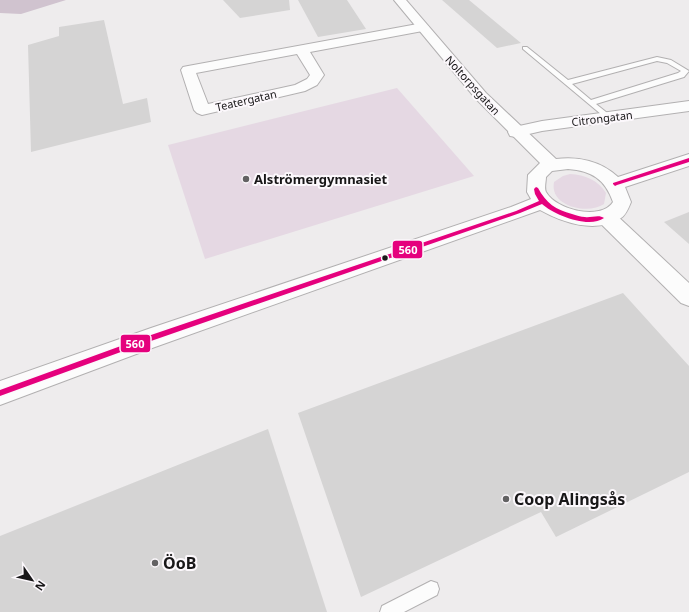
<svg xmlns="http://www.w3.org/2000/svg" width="689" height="612" viewBox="0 0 689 612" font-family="'Noto Sans',sans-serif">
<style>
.green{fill:#e5d8e3}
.forest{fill:#d0c3cf}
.building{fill:#d5d4d4}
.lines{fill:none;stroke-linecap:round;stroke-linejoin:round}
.lane-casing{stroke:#b2b0b1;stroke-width:2}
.street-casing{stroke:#b2b0b1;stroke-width:2}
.secondary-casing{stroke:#b2b0b1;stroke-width:2}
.lane{fill:#fcfcfc;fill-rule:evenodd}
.street{fill:#fcfcfc;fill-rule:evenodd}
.secondary{fill:#fcfcfc;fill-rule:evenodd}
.bus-1-casing{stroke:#fcf8fc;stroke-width:3}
.bus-1{fill:#e5007d;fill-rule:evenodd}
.poi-dot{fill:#636263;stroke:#fcf8fc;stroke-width:1.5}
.bus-dot{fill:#181718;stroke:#fcf8fc;stroke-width:1.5}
.labels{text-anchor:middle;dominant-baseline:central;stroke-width:4;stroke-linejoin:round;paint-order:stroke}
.far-street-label{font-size:11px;fill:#181718;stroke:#fcf8fc}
.poi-label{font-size:13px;font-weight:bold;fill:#181718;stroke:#fcf8fc;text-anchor:start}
.near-poi-label{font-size:16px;font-weight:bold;fill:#181718;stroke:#fcf8fc;text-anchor:start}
.line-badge{stroke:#fcf8fc;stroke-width:1.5}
.badge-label{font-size:11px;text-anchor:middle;font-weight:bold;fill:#fff}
</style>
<rect width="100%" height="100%" fill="#eeeced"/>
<!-- green -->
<g class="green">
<path d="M 397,88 L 474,176 L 205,259 L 168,145 Z"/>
<path d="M 570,174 C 585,175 598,180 606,193 L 604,204 C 589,215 549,207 554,182 L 563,176 Z"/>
</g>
<!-- forest -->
<path class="forest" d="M 0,0 L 66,0 L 21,14 L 0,13 Z"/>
<!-- building -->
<g class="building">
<path d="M 223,0 L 289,0 L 290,10 L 240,18 Z"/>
<path d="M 298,0 L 347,0 L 366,29 L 318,37 Z"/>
<path d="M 442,0 L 469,0 L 521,43 L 497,48 Z"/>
<path d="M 104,20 L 123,104 L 147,98 L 151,122 L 31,152 L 28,45 L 59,36 L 59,27 Z"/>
<path d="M 689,212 L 689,244 L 664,222 Z"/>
<path d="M 623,293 L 689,366 L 689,472 L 556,537 L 541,512 L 361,597 L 298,413 Z"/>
<path d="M 268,429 L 327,612 L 0,612 L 0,536 Z"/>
</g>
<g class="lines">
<!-- lane casing -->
<g class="lane-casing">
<g id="lane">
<path d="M 523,47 L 527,47 L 568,80 L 657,57 L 671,60 L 689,71 L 684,77 L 596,104 L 611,116 L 612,118 L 608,120 L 523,49 ZM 657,61 L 667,63 L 681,71 L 678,73 L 591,100 L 572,84 Z"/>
<path d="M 431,581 L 437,583 L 439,589 L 437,595 L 404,612 L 380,612 L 382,606 Z"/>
</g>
</g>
<!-- street casing -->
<g class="street-casing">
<g id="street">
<path d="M 423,23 L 429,27 L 428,30 L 310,52 L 324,75 L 317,85 L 305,91 L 202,115 L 197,113 L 194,110 L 181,70 L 183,67 L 188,66 ZM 297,54 L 310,75 L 307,79 L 295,85 L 208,104 L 196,73 Z"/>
<path d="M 689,101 L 689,111 L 542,131 L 516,137 L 510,136 L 508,132 L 510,128 L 542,121 Z"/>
<path d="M 606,210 L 613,212 L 689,283 L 689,306 L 681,303 L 599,222 L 596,217 L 599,212 Z"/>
</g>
</g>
<!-- secondary casing -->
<g class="secondary-casing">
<path id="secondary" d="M 394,0 L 406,0 L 486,93 L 556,159 C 578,156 601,161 618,177 L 689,154 L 689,166 L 625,187 L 631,202 C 629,207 626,215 621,218 C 596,234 563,223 540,210 L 155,347 L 0,405 L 0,381 L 151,328 L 511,207 L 531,199 L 527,192 L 528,175 L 540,163 L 476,99 ZM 568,169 C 592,171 605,179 613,202 C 601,221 556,210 546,192 C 544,188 546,181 546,177 L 552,171 Z"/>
</g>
<!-- lane -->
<use href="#lane" class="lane"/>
<!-- street -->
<use href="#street" class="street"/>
<!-- secondary -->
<use href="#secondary" class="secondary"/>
<!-- bus-1 casing -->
<g class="bus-1-casing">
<g id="bus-1">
<path d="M 689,158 L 689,162 L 617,185 L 615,186 L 613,184 L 613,183 Z"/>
<path d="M 536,187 L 538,188 C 546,203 556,210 572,214 C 576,215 581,217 585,217 C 591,218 599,214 604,218 C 589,229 554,215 542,204 L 520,213 L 151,341 L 0,396 L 0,390 L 151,335 L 516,211 L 539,201 L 535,194 L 534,189 Z"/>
</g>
</g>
<!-- bus-1 -->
<use href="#bus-1" class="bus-1"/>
</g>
<!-- markers -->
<g class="poi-dot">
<circle cx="246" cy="179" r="4"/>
<circle cx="506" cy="499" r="4"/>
<circle cx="155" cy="563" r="4"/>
</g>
<circle class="bus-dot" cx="385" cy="258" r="3.5"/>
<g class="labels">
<!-- far-street labels -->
<g class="far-street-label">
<text transform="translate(473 85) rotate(48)">Noltorpsgatan</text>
<text transform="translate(246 100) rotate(-13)">Teatergatan</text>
<text transform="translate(602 118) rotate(-7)">Citrongatan</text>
</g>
<!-- poi labels -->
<g class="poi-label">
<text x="254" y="179">Alströmergymnasiet</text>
</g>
<!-- near-poi labels -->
<g class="near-poi-label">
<text x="514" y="499">Coop Alingsås</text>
<text x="163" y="563">ÖoB</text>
</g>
</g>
<g class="line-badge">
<rect x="392" y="240" width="31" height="19" rx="4" fill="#e5007d"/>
<rect x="120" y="334" width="31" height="19" rx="4" fill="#e5007d"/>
</g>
<g class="badge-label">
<text x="408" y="254">560</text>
<text x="135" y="348">560</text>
</g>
<!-- north arrow -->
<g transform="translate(32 580) rotate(124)" stroke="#fcf8fc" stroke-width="3" paint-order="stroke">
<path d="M0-3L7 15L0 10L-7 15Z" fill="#181718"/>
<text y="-6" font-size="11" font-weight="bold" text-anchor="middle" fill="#181718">N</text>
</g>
</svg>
